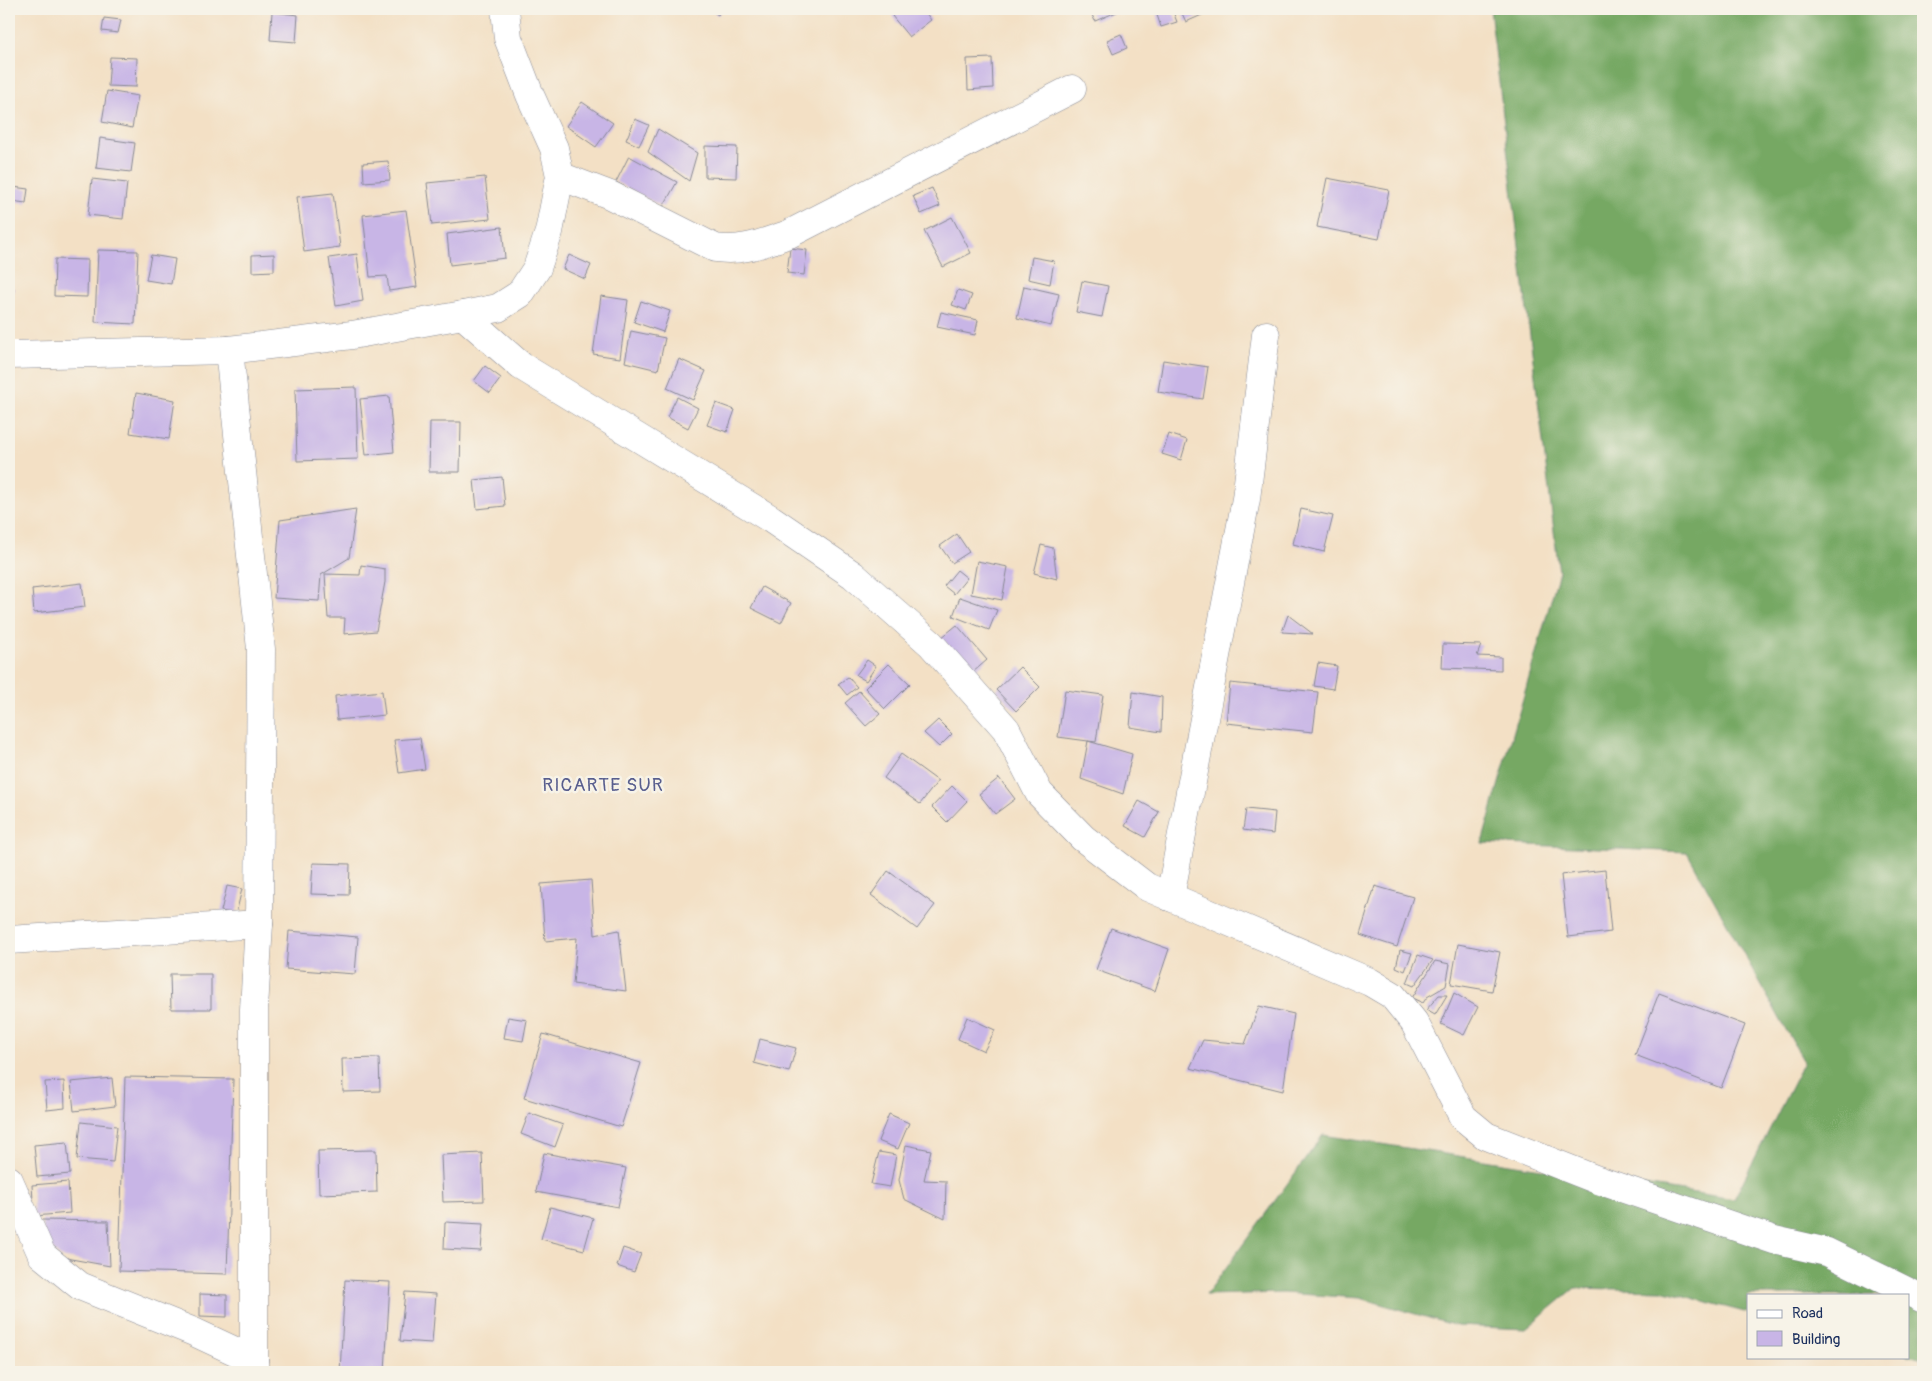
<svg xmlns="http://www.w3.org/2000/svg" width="1932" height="1381" viewBox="0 0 1932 1381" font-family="Pangolin,sans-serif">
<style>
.forest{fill:#76a864;stroke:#486c61}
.building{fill:#c8b5e6}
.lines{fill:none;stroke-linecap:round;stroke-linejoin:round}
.street-casing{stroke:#878892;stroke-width:29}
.secondary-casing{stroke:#878892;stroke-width:29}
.street{stroke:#fff;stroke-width:28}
.secondary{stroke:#fff;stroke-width:28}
.labels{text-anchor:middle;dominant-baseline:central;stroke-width:5;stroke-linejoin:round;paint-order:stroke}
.quarter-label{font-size:19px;letter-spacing:1px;fill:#585e8e;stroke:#f7f3e8}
</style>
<rect width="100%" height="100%" fill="#f7f3e8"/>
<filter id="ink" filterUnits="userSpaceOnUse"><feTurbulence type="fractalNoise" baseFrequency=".02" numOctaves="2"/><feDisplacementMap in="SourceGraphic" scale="10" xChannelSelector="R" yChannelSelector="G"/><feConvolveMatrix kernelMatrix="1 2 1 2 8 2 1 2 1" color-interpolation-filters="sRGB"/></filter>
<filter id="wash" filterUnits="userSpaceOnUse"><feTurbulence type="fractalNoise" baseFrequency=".0096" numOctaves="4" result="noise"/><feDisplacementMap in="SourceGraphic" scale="20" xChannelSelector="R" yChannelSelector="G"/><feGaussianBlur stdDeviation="1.12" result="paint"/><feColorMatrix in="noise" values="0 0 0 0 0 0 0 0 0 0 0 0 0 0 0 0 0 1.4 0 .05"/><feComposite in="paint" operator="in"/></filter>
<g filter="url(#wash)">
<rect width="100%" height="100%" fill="#f3e0c5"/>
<!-- forest -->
<path class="forest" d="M 1490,9 L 1923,9 L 1923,1359 L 1908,1355 L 1908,1295 L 1748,1295 L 1748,1313 L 1662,1290 L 1575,1288 L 1526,1329 L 1457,1326 L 1360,1298 L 1283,1293 L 1206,1295 L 1323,1135 L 1734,1199 L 1804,1062 L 1687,852 L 1482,843 L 1559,572 Z"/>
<g id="blocks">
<!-- building -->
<g class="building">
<path d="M 709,9 L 722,9 L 718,15 Z"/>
<path d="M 901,9 L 923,9 L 931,20 L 909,37 L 892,16 Z"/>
<path d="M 1089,9 L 1118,9 L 1119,11 L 1095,21 Z"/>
<path d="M 1155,9 L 1172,9 L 1177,22 L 1161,27 Z"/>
<path d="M 1180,9 L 1202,9 L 1204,14 L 1186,22 Z"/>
<path d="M 272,12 L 298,15 L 296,42 L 270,40 Z"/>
<path d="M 104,18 L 121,20 L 118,33 L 102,31 Z"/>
<path d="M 1121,34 L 1127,48 L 1113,54 L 1107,40 Z"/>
<path d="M 110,57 L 137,58 L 136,87 L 108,86 Z"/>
<path d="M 992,58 L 993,88 L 968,90 L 967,59 Z"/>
<path d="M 107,91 L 138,96 L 132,128 L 102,122 Z"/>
<path d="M 582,102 L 613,123 L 596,147 L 566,126 Z"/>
<path d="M 635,119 L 649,125 L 639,146 L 626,140 Z"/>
<path d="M 658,129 L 697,153 L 689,181 L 648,152 Z"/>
<path d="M 100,138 L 135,143 L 131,172 L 96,168 Z"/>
<path d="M 705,146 L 737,147 L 736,178 L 705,177 Z"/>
<path d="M 629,156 L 677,182 L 663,207 L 616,182 Z"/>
<path d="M 388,161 L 390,180 L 364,182 L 363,163 Z"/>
<path d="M 485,177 L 490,219 L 432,225 L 427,183 Z"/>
<path d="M 1327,178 L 1389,190 L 1379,239 L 1317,227 Z"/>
<path d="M 92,179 L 127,183 L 123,219 L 88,215 Z"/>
<path d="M 13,187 L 28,189 L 26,203 L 11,201 Z"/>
<path d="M 932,188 L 940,206 L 921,214 L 913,196 Z"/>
<path d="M 333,193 L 340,247 L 304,252 L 297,197 Z"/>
<path d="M 406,210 L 417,287 L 389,291 L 387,276 L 370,277 L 363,215 Z"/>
<path d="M 952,217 L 971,253 L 943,267 L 924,231 Z"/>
<path d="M 502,227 L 505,258 L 450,265 L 447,234 Z"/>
<path d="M 790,248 L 807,250 L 804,275 L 787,273 Z"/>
<path d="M 98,250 L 138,251 L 135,324 L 95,322 Z"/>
<path d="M 274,254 L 274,271 L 252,272 L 252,255 Z"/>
<path d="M 357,254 L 363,301 L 336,306 L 329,258 Z"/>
<path d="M 151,255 L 175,259 L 171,284 L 146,280 Z"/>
<path d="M 569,255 L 591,265 L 585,279 L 563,269 Z"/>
<path d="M 1032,257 L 1054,261 L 1050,284 L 1028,279 Z"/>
<path d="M 55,259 L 88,260 L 87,297 L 54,296 Z"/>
<path d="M 1082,281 L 1108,286 L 1102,317 L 1076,312 Z"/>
<path d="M 1024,286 L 1059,294 L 1051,326 L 1017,318 Z"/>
<path d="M 9,287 L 14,288 L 10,311 L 9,311 Z"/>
<path d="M 958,290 L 972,295 L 966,310 L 952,305 Z"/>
<path d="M 601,296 L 628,300 L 620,358 L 593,354 Z"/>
<path d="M 641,301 L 670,311 L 663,332 L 634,322 Z"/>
<path d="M 941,312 L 978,320 L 975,335 L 937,327 Z"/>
<path d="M 631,331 L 665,338 L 658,370 L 625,362 Z"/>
<path d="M 679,359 L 706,371 L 693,400 L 667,388 Z"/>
<path d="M 1163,360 L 1208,367 L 1203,399 L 1158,392 Z"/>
<path d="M 485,366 L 501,378 L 490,393 L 474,381 Z"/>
<path d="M 356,387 L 358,459 L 297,461 L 295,389 Z"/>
<path d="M 136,393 L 175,400 L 169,439 L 130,433 Z"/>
<path d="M 389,396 L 394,452 L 366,455 L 360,399 Z"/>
<path d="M 677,397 L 698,408 L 688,428 L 667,417 Z"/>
<path d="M 716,403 L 735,410 L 727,432 L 707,425 Z"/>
<path d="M 430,422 L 461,422 L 460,472 L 429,472 Z"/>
<path d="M 1169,434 L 1187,440 L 1181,460 L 1162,454 Z"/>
<path d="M 502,477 L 505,506 L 477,509 L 474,480 Z"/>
<path d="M 356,509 L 349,558 L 321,575 L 319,601 L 274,598 L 280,520 Z"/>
<path d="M 1301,509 L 1333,516 L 1324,552 L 1293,544 Z"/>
<path d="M 957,534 L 969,552 L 952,563 L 940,546 Z"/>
<path d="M 1041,545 L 1053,548 L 1057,579 L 1034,573 Z"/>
<path d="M 977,561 L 1008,567 L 1002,600 L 971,594 Z"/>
<path d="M 361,565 L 385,569 L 385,582 L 376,631 L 344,634 L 345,618 L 328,618 L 325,574 L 360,575 Z"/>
<path d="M 957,570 L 967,578 L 954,594 L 944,586 Z"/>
<path d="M 82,583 L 85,607 L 34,613 L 32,589 Z"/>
<path d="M 762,587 L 791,603 L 781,623 L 751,608 Z"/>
<path d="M 960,597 L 997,610 L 989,630 L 953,616 Z"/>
<path d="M 1288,615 L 1313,634 L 1282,632 Z"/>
<path d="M 957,625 L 987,660 L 972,673 L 941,638 Z"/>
<path d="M 1443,644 L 1481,645 L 1477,656 L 1501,657 L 1501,670 L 1442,668 Z"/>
<path d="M 867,660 L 876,666 L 866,681 L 856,675 Z"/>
<path d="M 1318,663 L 1337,666 L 1333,689 L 1314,686 Z"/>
<path d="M 889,664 L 910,684 L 885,709 L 865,688 Z"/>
<path d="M 1020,667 L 1040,687 L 1016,711 L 996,690 Z"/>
<path d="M 848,677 L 857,687 L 847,695 L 838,684 Z"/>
<path d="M 1230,683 L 1318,692 L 1313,732 L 1226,723 Z"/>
<path d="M 1065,690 L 1103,695 L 1096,742 L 1088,741 L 1132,754 L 1123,794 L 1081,779 L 1088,741 L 1058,737 Z"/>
<path d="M 382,691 L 385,715 L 337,720 L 335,696 Z"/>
<path d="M 859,691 L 880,714 L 866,726 L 845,703 Z"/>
<path d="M 1133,692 L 1162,697 L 1161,732 L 1130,727 Z"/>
<path d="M 938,720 L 952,734 L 939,747 L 924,733 Z"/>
<path d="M 420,738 L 425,769 L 399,773 L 394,740 Z"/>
<path d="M 901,754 L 938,781 L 920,804 L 884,778 Z"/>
<path d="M 999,778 L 1015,799 L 995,814 L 979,794 Z"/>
<path d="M 952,786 L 967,801 L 947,822 L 932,807 Z"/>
<path d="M 1139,801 L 1159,812 L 1145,837 L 1125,826 Z"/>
<path d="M 1246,809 L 1275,812 L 1273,834 L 1243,830 Z"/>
<path d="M 313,863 L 350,864 L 349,895 L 311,894 Z"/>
<path d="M 1605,870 L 1611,932 L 1568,937 L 1561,875 Z"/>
<path d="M 888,871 L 935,905 L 917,929 L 871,895 Z"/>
<path d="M 591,880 L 595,935 L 619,930 L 626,991 L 573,984 L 577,938 L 545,941 L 541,884 Z"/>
<path d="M 227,886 L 242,889 L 236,914 L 221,911 Z"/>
<path d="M 1375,886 L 1413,897 L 1397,947 L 1360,935 Z"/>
<path d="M 1111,928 L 1169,949 L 1155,991 L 1096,970 Z"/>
<path d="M 289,931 L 358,937 L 355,974 L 286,969 Z"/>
<path d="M 1458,944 L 1500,952 L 1492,991 L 1451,984 Z"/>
<path d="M 1400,950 L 1412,953 L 1405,971 L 1396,967 Z"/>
<path d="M 1418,955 L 1433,960 L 1414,986 L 1407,983 Z"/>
<path d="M 1435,961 L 1450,964 L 1446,986 L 1427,997 L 1423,1003 L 1412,998 Z"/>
<path d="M 170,974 L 211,974 L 211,1009 L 171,1009 Z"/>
<path d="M 1454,993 L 1478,1007 L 1464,1035 L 1441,1024 Z"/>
<path d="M 1659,993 L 1745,1025 L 1721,1088 L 1635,1055 Z"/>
<path d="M 1439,995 L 1447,995 L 1435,1015 L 1426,1010 Z"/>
<path d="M 1259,1006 L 1294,1014 L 1283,1091 L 1190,1068 L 1203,1040 L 1245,1044 Z"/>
<path d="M 508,1017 L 527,1020 L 523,1041 L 504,1038 Z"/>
<path d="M 967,1017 L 995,1030 L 984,1051 L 958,1039 Z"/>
<path d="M 543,1034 L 641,1063 L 621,1127 L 524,1098 Z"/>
<path d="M 760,1039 L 796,1048 L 789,1072 L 754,1063 Z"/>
<path d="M 379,1058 L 380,1091 L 343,1092 L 342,1059 Z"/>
<path d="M 125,1077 L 233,1079 L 227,1274 L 119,1271 Z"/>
<path d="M 112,1078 L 115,1106 L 74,1111 L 71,1082 Z"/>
<path d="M 64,1081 L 65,1108 L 47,1110 L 45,1082 Z"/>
<path d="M 529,1113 L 563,1125 L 555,1147 L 521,1134 Z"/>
<path d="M 889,1114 L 909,1123 L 898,1149 L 878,1141 Z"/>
<path d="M 81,1122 L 117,1126 L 113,1162 L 77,1159 Z"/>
<path d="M 67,1142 L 70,1174 L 37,1177 L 34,1145 Z"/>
<path d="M 906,1145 L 931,1150 L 924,1180 L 946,1181 L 945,1219 L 904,1199 L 899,1180 Z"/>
<path d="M 376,1150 L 377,1192 L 319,1194 L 318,1151 Z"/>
<path d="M 879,1152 L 896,1155 L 890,1187 L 871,1184 Z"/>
<path d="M 482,1153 L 484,1201 L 443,1202 L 441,1155 Z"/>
<path d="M 544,1153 L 626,1168 L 618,1207 L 536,1192 Z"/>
<path d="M 68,1182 L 70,1213 L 34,1216 L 32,1185 Z"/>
<path d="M 550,1207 L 593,1218 L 584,1250 L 541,1239 Z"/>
<path d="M 42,1220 L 108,1221 L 110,1266 L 60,1257 L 45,1241 Z"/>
<path d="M 445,1222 L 483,1224 L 481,1251 L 444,1249 Z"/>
<path d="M 623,1248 L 641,1254 L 634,1272 L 617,1266 Z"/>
<path d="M 345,1280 L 390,1282 L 385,1372 L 340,1372 Z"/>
<path d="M 405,1292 L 436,1294 L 432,1343 L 400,1341 Z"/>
<path d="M 200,1294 L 227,1295 L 227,1317 L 200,1316 Z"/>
</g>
</g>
</g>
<g filter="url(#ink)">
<use href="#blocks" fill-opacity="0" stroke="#878892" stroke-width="1"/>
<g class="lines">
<!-- street casing -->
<g class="street-casing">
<g id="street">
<path d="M 560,176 L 610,195 L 715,248 C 743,252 762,243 789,234 L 1072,89"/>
<path d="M 463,315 L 521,366 L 771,519 L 853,575 L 931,644 L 1006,729 L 1039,793 L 1083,838 L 1147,887 L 1370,982 L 1392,995 L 1414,1022 L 1463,1117 L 1486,1136 L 1595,1179 L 1774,1240 L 1827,1252 L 1923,1299"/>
<path d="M 9,355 L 229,350"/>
<path d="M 1170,897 L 1246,499 L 1266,335"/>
<path d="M 9,940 L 259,924"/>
<path d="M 9,1180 L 42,1255 L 80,1286 L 194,1332 L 254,1360"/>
</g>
</g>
<!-- secondary casing -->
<g class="secondary-casing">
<path id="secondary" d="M 254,1372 L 254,1009 L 259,924 L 261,649 L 229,350 L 352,335 L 463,315 L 498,308 L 520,294 L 537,268 L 549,232 L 560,176 L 554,148 L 530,95 L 508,38 L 505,9"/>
</g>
<!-- street -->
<use href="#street" class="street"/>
<!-- secondary -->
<use href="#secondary" class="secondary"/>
</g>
</g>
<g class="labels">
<!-- quarter labels -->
<g class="quarter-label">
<text x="603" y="785">RICARTE SUR</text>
</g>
</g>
<!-- margin -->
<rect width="1932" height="1381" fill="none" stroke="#f7f3e8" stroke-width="30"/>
<!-- legend -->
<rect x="1747" y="1294" width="162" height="65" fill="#f7f3e8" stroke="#9fa5b1"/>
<rect x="1757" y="1310" width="25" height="8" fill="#ffffff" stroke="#9fa5b1"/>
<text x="1792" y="1318" font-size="15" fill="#1b2f5e">Road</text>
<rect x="1757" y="1331" width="25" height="15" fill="#c8b5e6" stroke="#9fa5b1"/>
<text x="1792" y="1344" font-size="15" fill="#1b2f5e">Building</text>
</svg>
